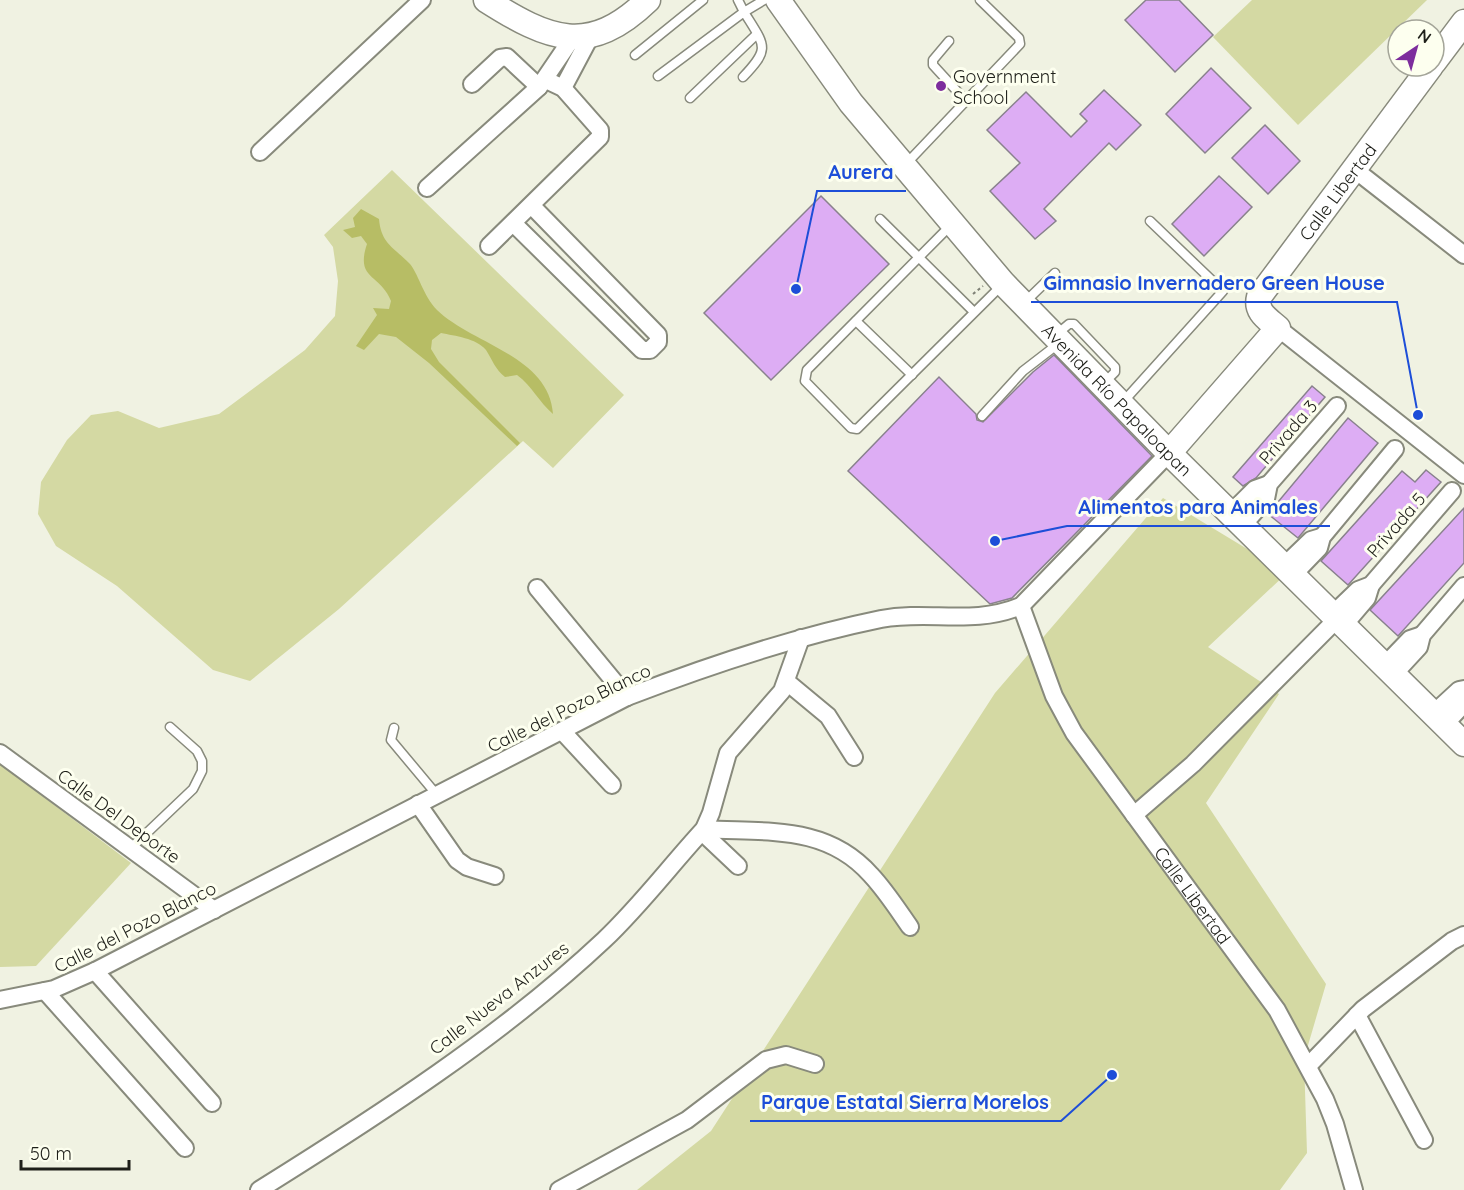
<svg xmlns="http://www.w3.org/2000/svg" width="1464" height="1190" viewBox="0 0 1464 1190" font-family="Quicksand,sans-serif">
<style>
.green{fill:#d4d9a3}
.water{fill:#b7bd65}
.building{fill:#ddadf4;stroke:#89818d;stroke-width:1.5}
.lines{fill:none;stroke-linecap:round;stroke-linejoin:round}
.lane-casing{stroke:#888a7c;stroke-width:11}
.street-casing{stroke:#888a7c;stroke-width:20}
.secondary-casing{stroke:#888a7c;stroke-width:27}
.path{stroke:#7f8176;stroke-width:2;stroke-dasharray:3 3;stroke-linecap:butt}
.lane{stroke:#fff;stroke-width:8}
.street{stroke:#fff;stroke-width:16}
.secondary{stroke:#fff;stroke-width:24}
.poi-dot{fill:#7d2d9d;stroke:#fdffef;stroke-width:2}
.labels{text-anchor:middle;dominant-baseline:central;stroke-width:6;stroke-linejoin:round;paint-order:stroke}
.poi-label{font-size:18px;fill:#1e1f19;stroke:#fdffef;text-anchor:start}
.street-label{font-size:18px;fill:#1e1f19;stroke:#fdffef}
.leader{fill:none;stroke:#1d4ed8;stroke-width:2}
.callout-dot{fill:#1d4ed8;stroke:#fdffef;stroke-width:2}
.callout-label{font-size:20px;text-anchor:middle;font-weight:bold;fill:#1d4ed8;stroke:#fdffef;stroke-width:6;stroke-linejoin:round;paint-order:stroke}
</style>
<rect width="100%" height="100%" fill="#f0f2e2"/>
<!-- green -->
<g class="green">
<path d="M 1252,0 L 1427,0 L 1298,125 L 1213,37 Z"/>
<path d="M 392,170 L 624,395 L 553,468 L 523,441 L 339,609 L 250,681 L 213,670 L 117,586 L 56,546 L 38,514 L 41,482 L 67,440 L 91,415 L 118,411 L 159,428 L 219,414 L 305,350 L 335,316 L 338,281 L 333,247 L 324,235 Z"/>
<path d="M 1163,498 L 1287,573 L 1208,647 L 1279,694 L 1206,803 L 1326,984 L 1304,1059 L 1307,1153 L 1280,1190 L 637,1190 L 711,1131 L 995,693 Z"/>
<path d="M 0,764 L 131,863 L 36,966 L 0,967 Z"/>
</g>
<!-- water -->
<path class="water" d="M 361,209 L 379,219 C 381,243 393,247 409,263 C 418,272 423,296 437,310 C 472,344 549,356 553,414 C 539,402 532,386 517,375 L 505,377 C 495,369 493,361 486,350 C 476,338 455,336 441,333 L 432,340 L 431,349 L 439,362 L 520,443 L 517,446 L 429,363 L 396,337 L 379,334 L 364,350 L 356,346 L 377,315 L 373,308 L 389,309 L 391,301 C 380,273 355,280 367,244 L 361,236 L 352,238 L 343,230 L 355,227 L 353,218 Z"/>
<!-- building -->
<g class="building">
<path d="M 1146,0 L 1179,0 L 1213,35 L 1175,72 L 1125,20 Z"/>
<path d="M 1211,68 L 1251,108 L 1205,153 L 1166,114 Z"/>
<path d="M 1104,90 L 1141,125 L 1116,150 L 1109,143 L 1044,209 L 1056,221 L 1035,239 L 990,191 L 1020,163 L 987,130 L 1026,92 L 1071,137 L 1087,121 L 1080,114 Z"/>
<path d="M 1265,125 L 1300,161 L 1268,194 L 1232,158 Z"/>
<path d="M 1219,176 L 1252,207 L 1204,256 L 1172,224 Z"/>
<path d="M 821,196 L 889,264 L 771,380 L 704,313 Z"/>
<path d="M 1054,355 L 1152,456 L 1012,598 L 990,604 L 848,471 L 939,377 L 976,414 L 977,420 L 983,422 L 1033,372 Z"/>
<path d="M 1312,386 L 1325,397 L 1256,478 L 1243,486 L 1233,477 Z"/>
<path d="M 1348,418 L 1378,443 L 1298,538 L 1268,514 Z"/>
<path d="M 1426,470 L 1441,482 L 1348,585 L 1321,561 L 1402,471 L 1415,482 Z"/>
<path d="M 1464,508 L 1464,563 L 1398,636 L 1370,610 Z"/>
</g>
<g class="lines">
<!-- lane casing -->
<g class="lane-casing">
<g id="lane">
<path d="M 738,0 L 744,12 L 764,0"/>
<path d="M 949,41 L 933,60 L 933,65 L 966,101"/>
<path d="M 635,55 L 703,0"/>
<path d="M 658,76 L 744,12 C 765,46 771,48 743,77"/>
<path d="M 690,98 L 757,34"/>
<path d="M 906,164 L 1020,44 L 1019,38 L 980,0"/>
<path d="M 880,219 L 974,312"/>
<path d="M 951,225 L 807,370 L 805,381 L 851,428 L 857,429 L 1003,284"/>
<path d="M 1025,302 L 1055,273"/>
<path d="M 856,321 L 912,375"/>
<path d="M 1057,334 L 1069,324 L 1074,324 L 1115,367 L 1115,372 L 1104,383"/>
<path d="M 1123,402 L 1223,291 L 1150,221"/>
<path d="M 982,416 L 1023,371 L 1058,344"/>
<path d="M 394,728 L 391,740 L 437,795"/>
<path d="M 131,848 L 193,789 L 202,771 L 202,761 L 197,751 L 170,727"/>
</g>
</g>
<!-- street casing -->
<g class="street-casing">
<g id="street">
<path d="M 472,84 L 500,58 L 507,57 L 539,87"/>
<path d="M 563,88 L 590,37"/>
<path d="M 260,152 L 422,0"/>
<path d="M 1354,169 L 1464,255"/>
<path d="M 427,188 L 539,87 L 573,37"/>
<path d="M 513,223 L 642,350 L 650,350 L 658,342 L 658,335 L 532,206"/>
<path d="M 489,246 L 600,137 L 600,130 L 563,88 L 546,80"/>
<path d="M 1278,328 L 1464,475"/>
<path d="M 1231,513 L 1255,489 L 1269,484"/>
<path d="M 1243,525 L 1266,499 L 1269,484 L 1337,406"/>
<path d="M 1284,566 L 1311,540 L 1321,537"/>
<path d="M 1293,575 L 1319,548 L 1322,537 L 1395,449"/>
<path d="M 537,588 L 627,697"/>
<path id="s1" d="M 1021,606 L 1054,696 L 1074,733 L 1277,1010 L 1325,1099 L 1335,1124 L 1354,1190"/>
<path d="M 1333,614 L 1358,590 L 1371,585 L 1452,491"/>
<path d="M 1344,625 L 1367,598 L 1371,585"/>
<path d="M 1385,665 L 1410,639 L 1422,635"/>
<path d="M 1394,674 L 1419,647 L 1422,635 L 1464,586"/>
<path d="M 787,682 L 828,716 L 854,757"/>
<path d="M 1434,713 L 1459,690 L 1464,689"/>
<path d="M 1445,724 L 1464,704"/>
<path d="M 562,731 L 612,785"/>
<path d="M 0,753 L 214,910"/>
<path d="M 418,804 L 457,860 L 467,867 L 495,876"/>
<path d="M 1134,815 L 1193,764 L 1337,619"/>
<path d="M 704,829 C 766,833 826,824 871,875 C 886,891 898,910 910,927"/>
<path d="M 702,832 L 738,866"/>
<path d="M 95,971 L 212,1103"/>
<path d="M 45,991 L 185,1148"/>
<path d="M 0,1000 L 54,989 L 95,971 L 627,697 C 710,665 793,637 881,619 C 930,610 972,626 1021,606 L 1169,453"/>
<path d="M 1357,1015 L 1424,1140"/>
<path d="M 1308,1066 L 1363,1009 L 1452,941 L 1464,935"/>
<path d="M 259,1190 C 376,1117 503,1035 604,940 C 640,906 670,866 704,829 L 711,813 L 728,753 L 782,691 L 801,638"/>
<path d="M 559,1190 L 687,1120 L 766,1060 L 786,1055 L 815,1064"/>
</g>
</g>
<!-- secondary casing -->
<g class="secondary-casing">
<g id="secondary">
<path d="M 486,0 C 549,40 589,57 648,0"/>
<path id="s2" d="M 778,0 L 851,103 L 1003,283 L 1169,453 L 1464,744"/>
<path d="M 1434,62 L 1464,22"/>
<path id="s3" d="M 1169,453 L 1278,328 C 1268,319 1255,312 1259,297 L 1431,66"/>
</g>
</g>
<!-- path -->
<path class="path" d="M 973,294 L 983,286"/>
<!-- lane -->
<use href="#lane" class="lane"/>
<!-- street -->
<use href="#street" class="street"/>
<!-- secondary -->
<use href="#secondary" class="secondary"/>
</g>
<!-- markers -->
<circle class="poi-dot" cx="941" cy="86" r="6"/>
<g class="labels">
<!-- poi labels -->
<g class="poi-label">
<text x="953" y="76">Government<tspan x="953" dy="21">School</tspan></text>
</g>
<!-- street labels -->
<g class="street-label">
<text stroke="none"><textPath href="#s3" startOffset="336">Calle Libertad</textPath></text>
<text stroke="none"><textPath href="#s2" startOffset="525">Avenida Río Papaloapan</textPath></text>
<text transform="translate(1288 432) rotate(-49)">Privada 3</text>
<text transform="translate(1396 525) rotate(-49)">Privada 5</text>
<text transform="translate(569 708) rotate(-26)">Calle del Pozo Blanco</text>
<text transform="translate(119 816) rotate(36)">Calle Del Deporte</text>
<text stroke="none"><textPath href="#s1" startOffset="339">Calle Libertad</textPath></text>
<text transform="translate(135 927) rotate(-27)">Calle del Pozo Blanco</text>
<text transform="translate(499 998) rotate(-38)">Calle Nueva Anzures</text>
</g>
</g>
<!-- callouts -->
<path class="leader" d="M796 289L817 191H906M1418 415L1397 302H1031M995 541L1067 526H1330M1112 1075L1061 1121H750"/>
<g class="callout-dot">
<circle cx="796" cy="289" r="6"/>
<circle cx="1418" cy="415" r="6"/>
<circle cx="995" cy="541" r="6"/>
<circle cx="1112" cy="1075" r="6"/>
</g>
<g class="callout-label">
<text x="861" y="179">Aurera</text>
<text x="1214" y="290">Gimnasio Invernadero Green House</text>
<text x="1198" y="514">Alimentos para Animales</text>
<text x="905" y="1109">Parque Estatal Sierra Morelos</text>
</g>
<!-- north arrow -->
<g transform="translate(1416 48) rotate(36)"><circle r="28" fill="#fdffef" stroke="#a4a599" stroke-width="1.5"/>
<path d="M0-4.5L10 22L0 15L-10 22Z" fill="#7d2d9d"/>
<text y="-9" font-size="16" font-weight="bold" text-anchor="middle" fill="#1e1f19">N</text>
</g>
<!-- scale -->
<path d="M21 1160v9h108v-9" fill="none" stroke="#1e1f19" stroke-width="3"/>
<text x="30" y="1160" font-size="18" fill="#1e1f19" stroke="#fdffef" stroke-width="4.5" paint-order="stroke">50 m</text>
</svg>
